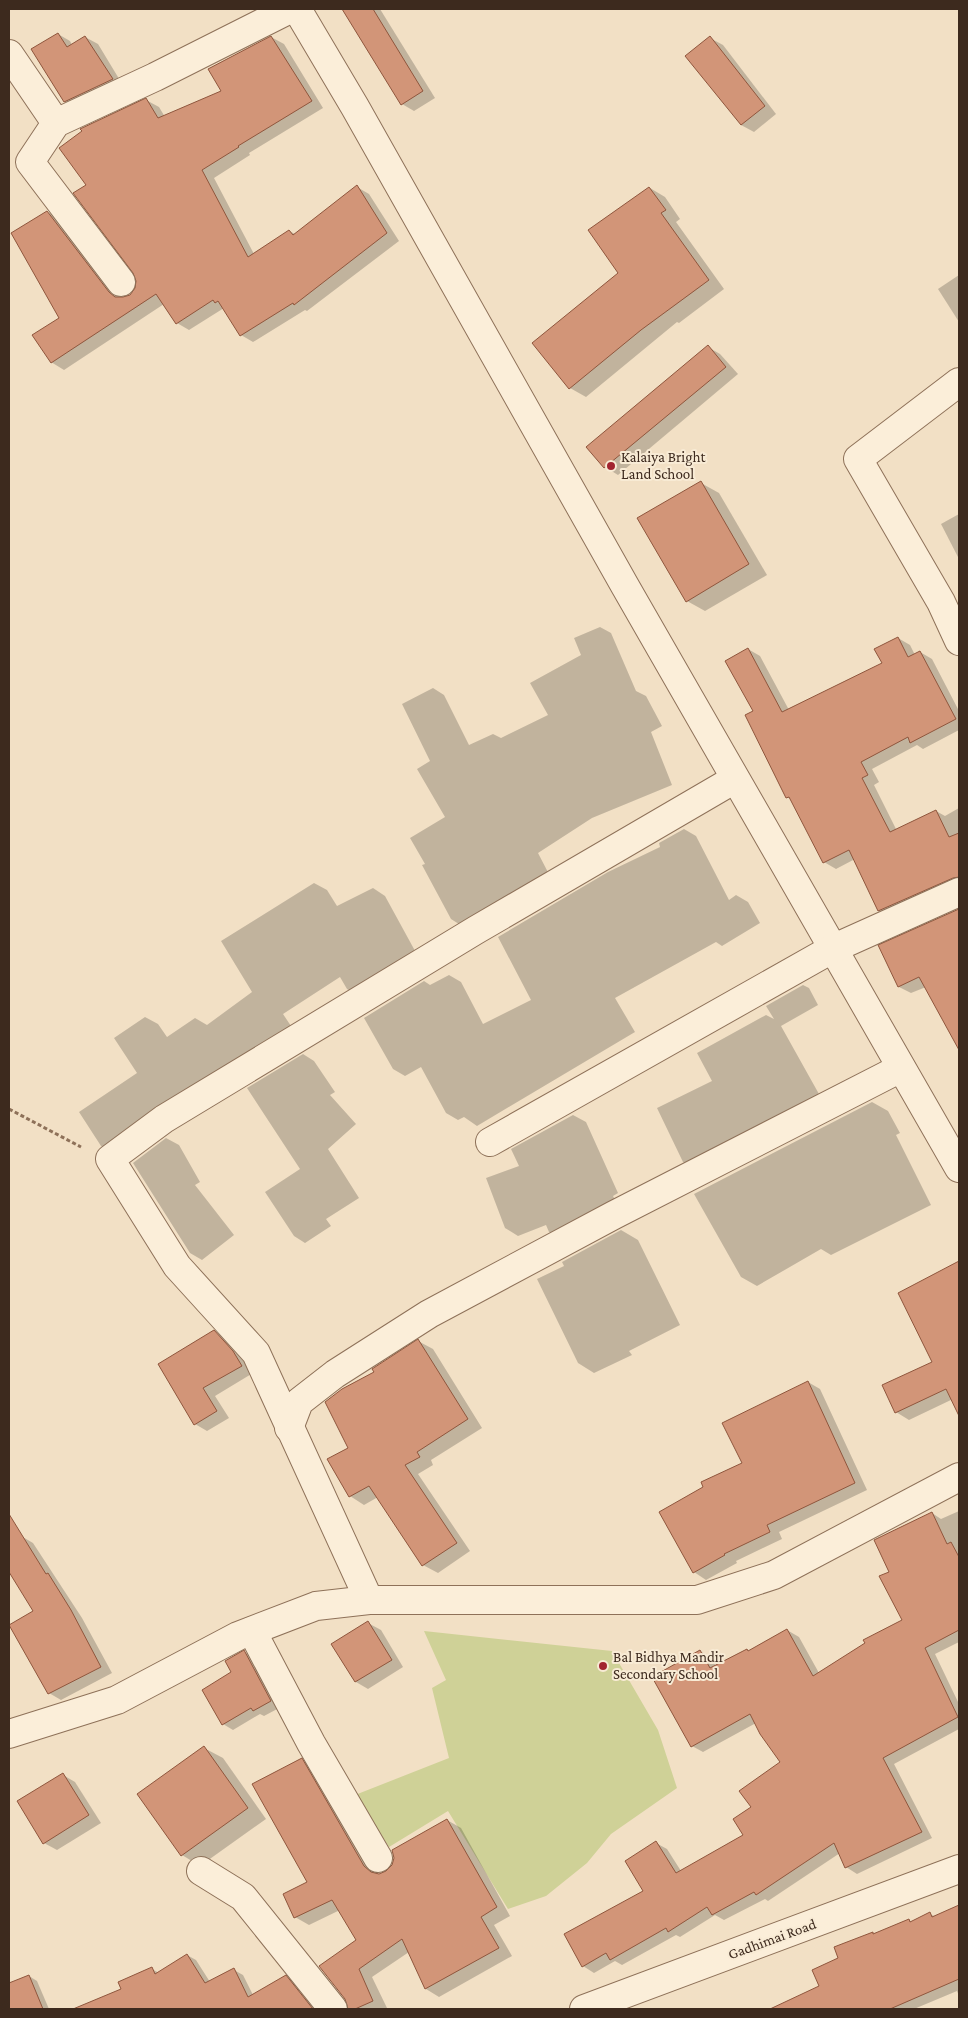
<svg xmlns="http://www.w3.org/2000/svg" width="968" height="2018" viewBox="0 0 968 2018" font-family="'Crimson Pro',serif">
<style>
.green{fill:#cfd197}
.shadow{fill:#0003}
.building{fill:#d29578;stroke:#8f563d}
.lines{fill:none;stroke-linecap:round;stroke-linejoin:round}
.minor-casing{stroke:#8e7159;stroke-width:30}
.tertiary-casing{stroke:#8e7159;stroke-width:30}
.path{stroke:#8e7159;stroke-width:3;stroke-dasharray:4 2.5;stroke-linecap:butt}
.minor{stroke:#fbeed9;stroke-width:28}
.tertiary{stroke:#fbeed9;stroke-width:28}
.poi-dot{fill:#a22430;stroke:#f8ebd5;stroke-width:2}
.labels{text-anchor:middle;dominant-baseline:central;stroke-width:4;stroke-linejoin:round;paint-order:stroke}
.poi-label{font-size:15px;fill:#3d2a1e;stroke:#f8ebd5;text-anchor:start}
.street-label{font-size:15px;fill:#3d2a1e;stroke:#f8ebd5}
</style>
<rect width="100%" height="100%" fill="#f2e0c5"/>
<!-- green -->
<path class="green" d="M 424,1631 L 612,1651 L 658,1730 L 677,1788 L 611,1834 L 587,1863 L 546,1896 L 508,1909 L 448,1811 L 389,1847 L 355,1795 L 449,1758 L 432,1688 L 446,1680 Z"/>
<!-- shadow -->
<g class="shadow">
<path d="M 348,9 L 380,9 L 435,98 L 414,111 L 402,104 L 345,10 Z"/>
<path d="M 58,34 L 70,41 L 72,45 L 85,37 L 98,44 L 124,87 L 77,109 L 65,101 Z"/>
<path d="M 271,37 L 284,44 L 323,108 L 249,153 L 250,155 L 214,178 L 254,254 L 289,231 L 295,234 L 357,187 L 369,194 L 399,241 L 307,311 L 305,310 L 253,342 L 241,335 L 224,308 L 189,330 L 177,323 L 164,304 L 64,370 L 51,362 L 61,318 L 47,212 L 60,219 L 120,298 L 131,296 L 137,288 L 138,280 L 88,186 L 146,100 L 159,107 L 165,117 L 223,92 Z"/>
<path d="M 710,38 L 723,45 L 776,114 L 754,132 L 741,125 Z"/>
<path d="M 650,188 L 665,197 L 680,219 L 676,222 L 724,289 L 679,323 L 677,322 L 586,397 L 570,388 L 534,343 L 619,274 Z"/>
<path d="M 959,275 L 959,322 L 938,289 Z"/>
<path d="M 708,347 L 720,354 L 738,374 L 618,475 L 605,467 L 588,447 Z"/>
<path d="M 701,483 L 719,493 L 767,575 L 705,611 L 687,601 Z"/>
<path d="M 959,514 L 959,559 L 941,524 Z"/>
<path d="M 600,627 L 611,633 L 636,691 L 646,696 L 662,726 L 651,732 L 672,785 L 592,818 L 538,853 L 552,880 L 462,926 L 451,919 L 422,865 L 425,864 L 410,838 L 445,817 L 417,769 L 430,761 L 402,704 L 433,688 L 444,695 L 469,745 L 493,734 L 501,738 L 548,715 L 530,683 L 581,655 L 574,638 Z"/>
<path d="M 898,638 L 910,645 L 915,655 L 920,652 L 932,659 L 959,711 L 959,730 L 923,749 L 917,745 L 872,769 L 879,782 L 874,785 L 897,831 L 936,811 L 945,816 L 959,808 L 959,887 L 891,917 L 879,910 L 855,859 L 836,869 L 824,862 L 792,800 L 787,797 L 755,711 L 748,649 L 760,656 L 789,710 L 883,663 Z"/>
<path d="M 684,829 L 696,836 L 729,900 L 736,895 L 748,902 L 760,923 L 722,946 L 716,942 L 615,998 L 635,1032 L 477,1126 L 464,1117 L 458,1120 L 446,1113 L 421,1067 L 405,1076 L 393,1069 L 364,1018 L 424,981 L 430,985 L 449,975 L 461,982 L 483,1024 L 531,1000 L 498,937 L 608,872 L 660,847 L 659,843 Z"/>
<path d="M 314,883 L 327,890 L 337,906 L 373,888 L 385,896 L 420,960 L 360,997 L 347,989 L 340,977 L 283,1014 L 297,1035 L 114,1153 L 101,1146 L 79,1112 L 137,1073 L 114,1038 L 145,1017 L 158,1024 L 167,1037 L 195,1018 L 207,1025 L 252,992 L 221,941 Z"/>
<path d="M 959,910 L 959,1048 L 926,987 L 911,993 L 899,987 L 880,946 Z"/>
<path d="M 803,985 L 809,988 L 818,1005 L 781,1026 L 824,1103 L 696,1169 L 683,1162 L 657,1108 L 712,1081 L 697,1053 L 766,1015 L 774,1019 L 766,1006 Z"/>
<path d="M 303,1054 L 314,1061 L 335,1092 L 330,1095 L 356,1124 L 328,1149 L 359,1198 L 326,1219 L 331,1226 L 305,1243 L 294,1236 L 265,1192 L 300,1169 L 247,1088 Z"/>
<path d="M 872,1102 L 888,1111 L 900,1133 L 896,1135 L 931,1205 L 831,1255 L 821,1249 L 757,1286 L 741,1277 L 694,1194 Z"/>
<path d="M 573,1115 L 586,1122 L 618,1193 L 613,1196 L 619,1208 L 561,1239 L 549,1232 L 546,1225 L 518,1236 L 505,1228 L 486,1178 L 519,1166 L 511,1149 Z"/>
<path d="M 166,1138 L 179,1145 L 200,1182 L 195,1185 L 234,1235 L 202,1260 L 190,1253 L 133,1163 Z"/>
<path d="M 621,1230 L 638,1240 L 680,1325 L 629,1351 L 632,1355 L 594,1373 L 578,1363 L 537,1279 L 564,1266 L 562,1262 Z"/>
<path d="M 959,1263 L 959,1412 L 953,1399 L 909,1420 L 896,1412 L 934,1362 L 899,1293 Z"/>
<path d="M 214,1332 L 227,1339 L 245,1359 L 253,1373 L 215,1396 L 229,1418 L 207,1431 L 195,1424 Z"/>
<path d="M 418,1341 L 433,1349 L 482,1428 L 431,1460 L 433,1465 L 418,1474 L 470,1551 L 438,1573 L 423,1565 L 378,1497 L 364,1505 L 350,1496 L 350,1448 Z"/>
<path d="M 808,1382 L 820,1389 L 867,1490 L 779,1532 L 782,1539 L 736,1561 L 737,1563 L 706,1580 L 694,1572 L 743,1464 Z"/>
<path d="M 959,1511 L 959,1642 L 935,1654 L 959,1704 L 959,1729 L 894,1764 L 932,1838 L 857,1874 L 846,1867 L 840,1853 L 768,1901 L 765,1899 L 724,1920 L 715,1915 L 680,1937 L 676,1935 L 622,1965 L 615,1961 L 594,1973 L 583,1966 L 645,1891 L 656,1843 L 667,1849 L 681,1871 L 745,1836 L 753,1808 L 782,1762 L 756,1723 L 703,1752 L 692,1746 L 700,1651 L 711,1658 L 716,1666 L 749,1651 L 787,1630 L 799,1637 L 819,1673 L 903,1621 L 891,1572 L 932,1513 L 941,1519 Z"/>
<path d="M 21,1536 L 33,1543 L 82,1618 L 112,1673 L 61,1700 L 49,1693 L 34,1611 L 9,1569 L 9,1544 Z"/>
<path d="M 368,1623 L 381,1630 L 403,1667 L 368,1689 L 356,1682 L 333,1644 Z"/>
<path d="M 244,1652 L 254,1657 L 281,1707 L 264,1716 L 260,1714 L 233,1730 L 223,1724 L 233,1673 Z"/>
<path d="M 204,1748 L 223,1758 L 266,1819 L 200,1866 L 182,1855 Z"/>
<path d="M 302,1760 L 316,1768 L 378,1875 L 387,1872 L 447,1820 L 461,1828 L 510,1916 L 494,1925 L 512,1956 L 439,1997 L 426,1989 L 409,1952 L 372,1977 L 387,2008 L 349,2009 L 358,1940 L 340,1910 L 309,1925 L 295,1917 L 309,1883 Z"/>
<path d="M 63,1775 L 75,1782 L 101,1823 L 57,1850 L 44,1843 L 19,1802 Z"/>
<path d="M 959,1907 L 959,1996 L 957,1991 L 914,2009 L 803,2009 L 798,1998 L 820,1987 L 840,1959 L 873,1934 L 875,1935 L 909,1920 L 912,1922 L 930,1914 L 936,1917 Z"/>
<path d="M 187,1955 L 196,1960 L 210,1982 L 234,1970 L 243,1975 L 253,1995 L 286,1976 L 295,1982 L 317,2009 L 196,2009 L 194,2005 L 185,2009 L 76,2009 L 122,1990 L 152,1969 L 159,1973 Z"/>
<path d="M 29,1976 L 37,1981 L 49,2009 L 9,2009 L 9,1985 Z"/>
</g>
<!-- building -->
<g class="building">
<path d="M 342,9 L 373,9 L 423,91 L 401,105 Z"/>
<path d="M 58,33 L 67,47 L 85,36 L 113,79 L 64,102 L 31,49 Z"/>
<path d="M 271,36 L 312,101 L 238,146 L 239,147 L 202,170 L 248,257 L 289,230 L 293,235 L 357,185 L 387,233 L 294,305 L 293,303 L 240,336 L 218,301 L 215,303 L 213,300 L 176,324 L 156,294 L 51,363 L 32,335 L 59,318 L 11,233 L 47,211 L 109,292 L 115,297 L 123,297 L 130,295 L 135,288 L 136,281 L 133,273 L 73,193 L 86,185 L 59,148 L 82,131 L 80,129 L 146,98 L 158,118 L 221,91 L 208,69 Z"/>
<path d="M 710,36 L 765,106 L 741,125 L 685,56 Z"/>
<path d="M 649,187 L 666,210 L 661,213 L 709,280 L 641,330 L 569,389 L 532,343 L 618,273 L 588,230 Z"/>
<path d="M 708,345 L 726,367 L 604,468 L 586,447 Z"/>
<path d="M 701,481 L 749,564 L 686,602 L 637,518 Z"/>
<path d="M 898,637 L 908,657 L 920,651 L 956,719 L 910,743 L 908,737 L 861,762 L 868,775 L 862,778 L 890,832 L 936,810 L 949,837 L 959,833 L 959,877 L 953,878 L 878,911 L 849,850 L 823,863 L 789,797 L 786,798 L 745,715 L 753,711 L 725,661 L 748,648 L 782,712 L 882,663 L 874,649 Z"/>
<path d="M 959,909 L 959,1050 L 919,977 L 898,987 L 878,945 Z"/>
<path d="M 959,1261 L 959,1416 L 946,1389 L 895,1413 L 882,1385 L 932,1362 L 898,1293 Z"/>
<path d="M 214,1330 L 233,1351 L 242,1366 L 203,1388 L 217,1411 L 194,1425 L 158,1364 Z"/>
<path d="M 418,1339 L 468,1419 L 417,1452 L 420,1457 L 405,1465 L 457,1543 L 422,1566 L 369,1486 L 349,1497 L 327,1459 L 348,1448 L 325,1402 L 342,1389 L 374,1372 L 372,1369 Z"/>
<path d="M 808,1381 L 855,1483 L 767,1525 L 770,1532 L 724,1554 L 725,1555 L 693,1573 L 659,1512 L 703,1487 L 701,1482 L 742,1463 L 722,1423 Z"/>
<path d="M 932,1512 L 947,1544 L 951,1542 L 959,1557 L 959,1630 L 925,1648 L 958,1717 L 883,1758 L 922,1832 L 845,1868 L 834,1843 L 756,1895 L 754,1892 L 712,1915 L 707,1907 L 668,1932 L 666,1928 L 610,1960 L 606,1953 L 582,1967 L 564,1934 L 643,1891 L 625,1861 L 656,1841 L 676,1873 L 743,1835 L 733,1819 L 751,1807 L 739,1791 L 780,1762 L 760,1734 L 750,1714 L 691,1747 L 652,1677 L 700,1650 L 710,1668 L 747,1649 L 748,1651 L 787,1629 L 813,1676 L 865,1643 L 863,1640 L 902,1620 L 879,1576 L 889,1572 L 874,1540 Z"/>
<path d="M 9,1514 L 46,1574 L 48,1573 L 71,1610 L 101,1667 L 48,1694 L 9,1625 L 33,1611 L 9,1572 Z"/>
<path d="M 368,1621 L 392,1660 L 355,1682 L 331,1644 Z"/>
<path d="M 244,1650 L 271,1701 L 253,1711 L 251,1708 L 222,1725 L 202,1690 L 231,1672 L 225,1661 Z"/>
<path d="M 204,1746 L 248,1808 L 181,1856 L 137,1794 Z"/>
<path d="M 302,1758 L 364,1866 L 371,1872 L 379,1874 L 386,1871 L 392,1865 L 394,1858 L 392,1850 L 447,1819 L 497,1907 L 481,1917 L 499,1948 L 425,1989 L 402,1939 L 359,1969 L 373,2001 L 355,2009 L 348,2009 L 345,1999 L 319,1966 L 356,1940 L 332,1900 L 294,1918 L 283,1894 L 307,1882 L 252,1784 Z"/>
<path d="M 63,1773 L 89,1815 L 43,1844 L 17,1801 Z"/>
<path d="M 959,1905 L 959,1979 L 890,2009 L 770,2009 L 819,1986 L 812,1970 L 838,1958 L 834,1947 L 873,1932 L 873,1934 L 909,1919 L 910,1922 L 930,1912 L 932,1917 Z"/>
<path d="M 187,1954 L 205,1983 L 234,1968 L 248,1997 L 286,1975 L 313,2009 L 73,2009 L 121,1989 L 118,1982 L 152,1967 L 155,1974 Z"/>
<path d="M 29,1975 L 43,2009 L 9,2009 L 9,1983 Z"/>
</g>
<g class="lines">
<!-- minor casing -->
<g class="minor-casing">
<g id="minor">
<path d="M 297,9 L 355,107 L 625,586 L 959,1168"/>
<path d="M 9,54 L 56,123"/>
<path d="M 121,282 L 30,162 L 56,123 L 155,77 L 290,9"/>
<path d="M 959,382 L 858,459 L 941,602 L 959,641"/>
<path d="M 490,1142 L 832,949 L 959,892"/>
<path d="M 289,1428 L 299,1402 L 335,1374 L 429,1314 L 614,1215 L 901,1068"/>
<path d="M 369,1600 L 256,1353 L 177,1266 L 110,1159 L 164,1119 L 476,930 L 735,779"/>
<path d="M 252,1631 L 311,1743 L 378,1858"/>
<path d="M 9,1734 L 117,1700 L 238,1636 L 316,1606 L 369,1600 L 697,1600 L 774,1575 L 959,1477"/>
<path d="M 201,1871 L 243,1897 L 333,2009"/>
</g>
</g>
<!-- tertiary casing -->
<g class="tertiary-casing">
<path id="tertiary" d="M 584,2009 L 959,1869"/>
</g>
<!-- path -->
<path class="path" d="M 9,1109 L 81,1147"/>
<!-- minor -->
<use href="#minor" class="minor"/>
<!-- tertiary -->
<use href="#tertiary" class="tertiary"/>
</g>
<!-- markers -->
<g class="poi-dot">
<circle cx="611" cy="466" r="5"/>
<circle cx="603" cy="1666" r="5"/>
</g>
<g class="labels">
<!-- poi labels -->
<g class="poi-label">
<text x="621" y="457">Kalaiya Bright<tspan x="621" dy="17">Land School</tspan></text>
<text x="613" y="1657">Bal Bidhya Mandir<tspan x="613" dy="17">Secondary School</tspan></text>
</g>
<!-- street labels -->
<g class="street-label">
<text transform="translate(772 1939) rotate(-20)">Gadhimai Road</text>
</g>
</g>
<!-- border -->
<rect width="968" height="2018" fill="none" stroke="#3d2a1e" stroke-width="20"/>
</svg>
